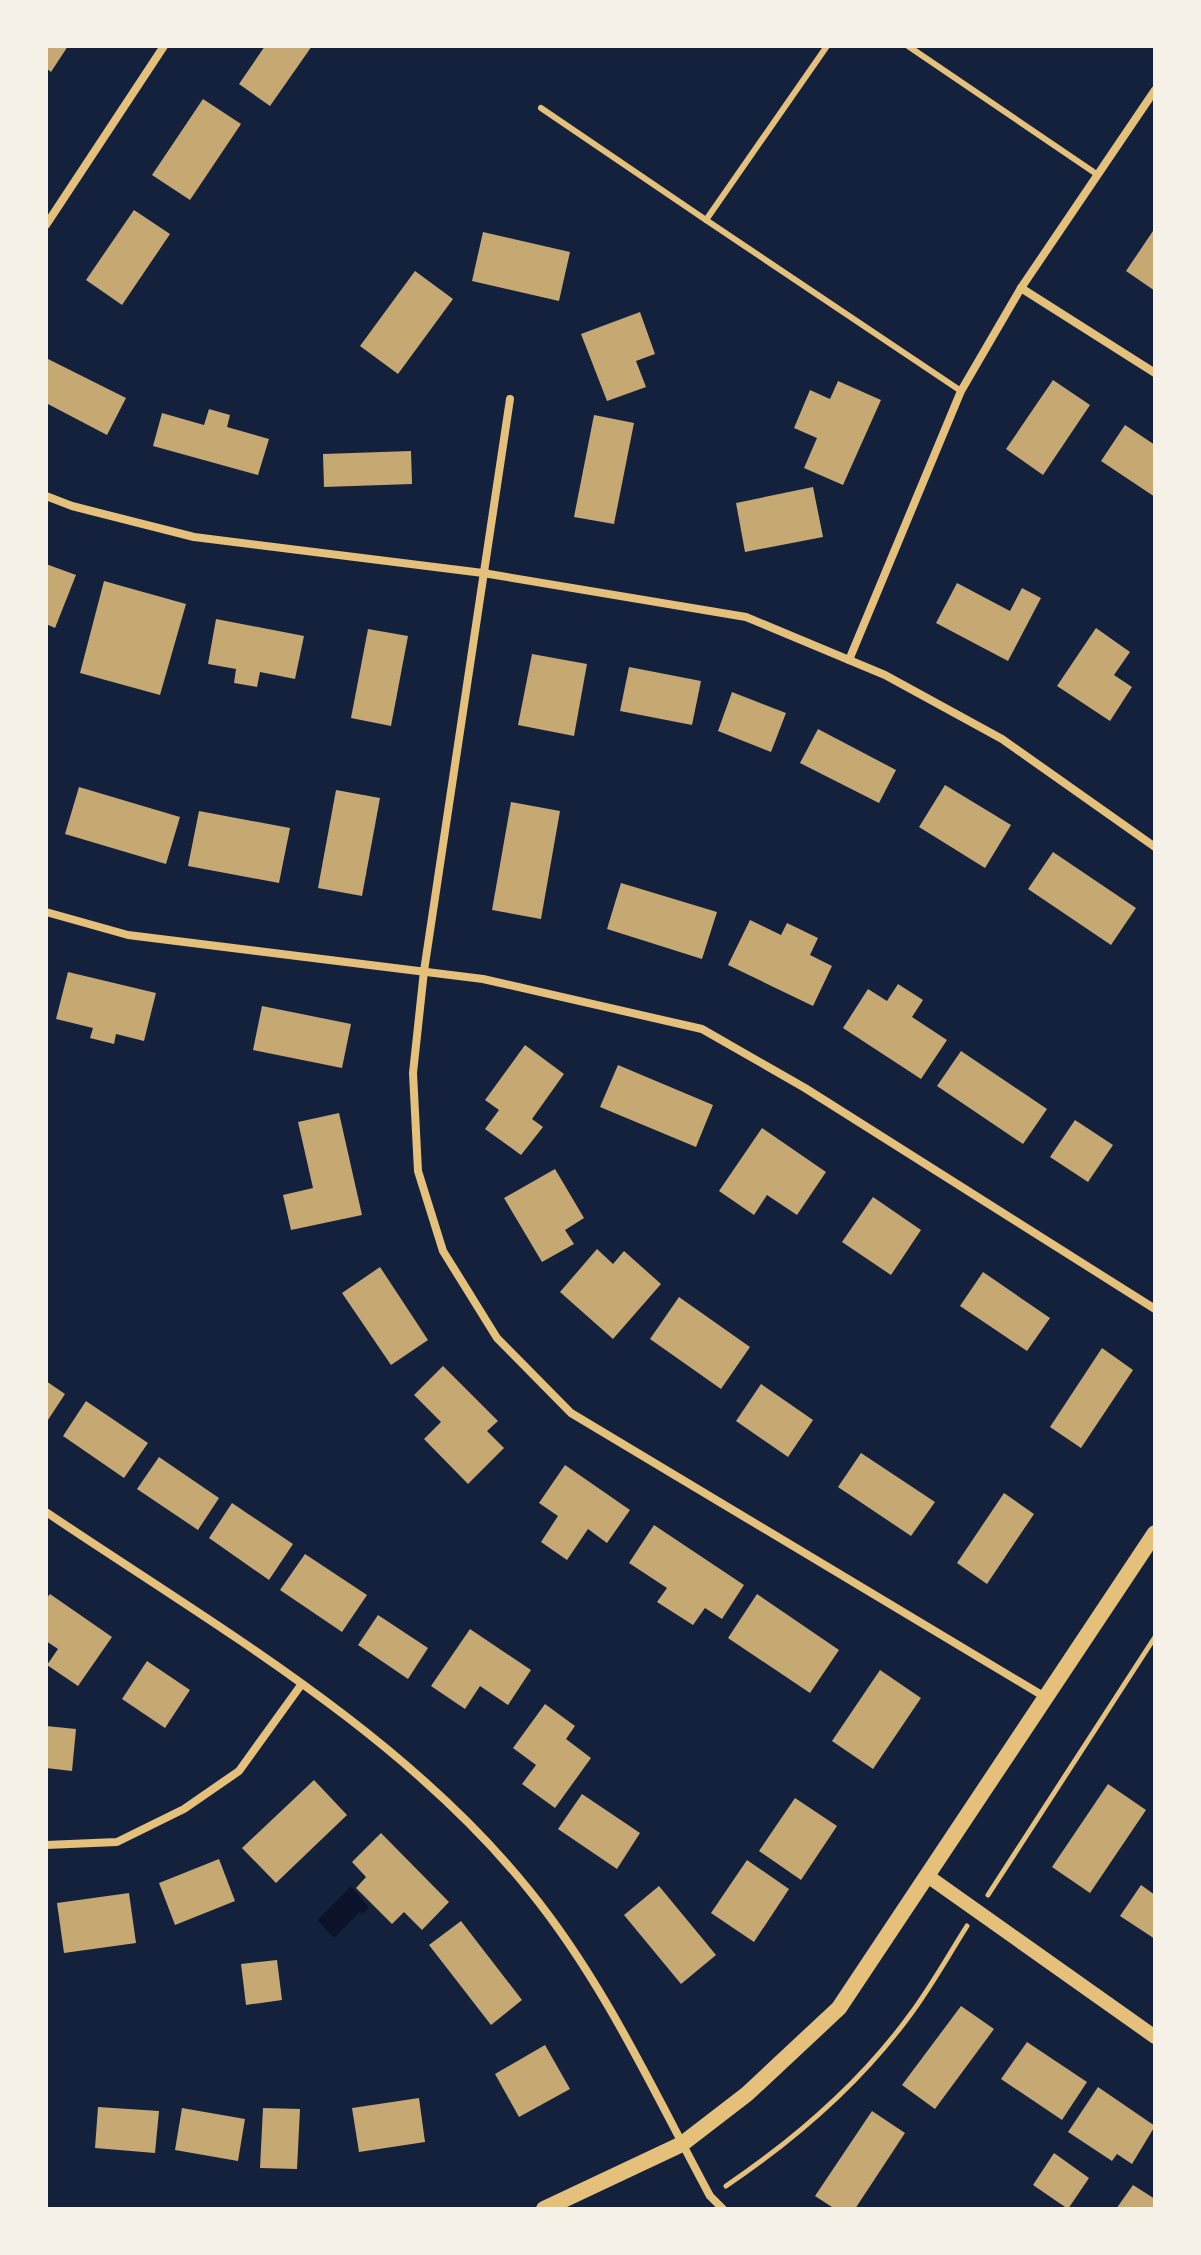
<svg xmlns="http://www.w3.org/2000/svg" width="1201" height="2255" viewBox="0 0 1201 2255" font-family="'Roboto Serif',serif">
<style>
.water{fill:#0b132b}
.building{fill:#c6a872}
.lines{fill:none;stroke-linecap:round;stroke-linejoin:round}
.path{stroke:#e5c07b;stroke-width:5}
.service{stroke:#e5c07b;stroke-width:6}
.minor{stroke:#e5c07b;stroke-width:8}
.tertiary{stroke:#e5c07b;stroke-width:14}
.secondary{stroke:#e5c07b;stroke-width:16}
</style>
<rect width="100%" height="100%" fill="#14213d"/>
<!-- water -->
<path class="water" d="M 351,1886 L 369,1908 L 363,1914 L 360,1912 L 334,1938 L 317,1920 Z"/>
<!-- building -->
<g class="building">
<path d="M 46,46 L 68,46 L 51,72 L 46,68 Z"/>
<path d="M 265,46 L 312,46 L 270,106 L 239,84 Z"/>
<path d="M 203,99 L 241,124 L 190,200 L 152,175 Z"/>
<path d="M 134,210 L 170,234 L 122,305 L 86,280 Z"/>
<path d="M 1155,228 L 1155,291 L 1126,271 Z"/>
<path d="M 483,232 L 570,252 L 559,301 L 472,281 Z"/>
<path d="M 415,271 L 453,299 L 398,374 L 360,346 Z"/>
<path d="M 640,312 L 655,354 L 636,361 L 646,387 L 607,401 L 581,334 Z"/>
<path d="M 48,359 L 126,398 L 107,435 L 46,403 Z"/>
<path d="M 1053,380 L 1090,405 L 1043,475 L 1006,449 Z"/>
<path d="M 838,381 L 881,400 L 843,485 L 804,468 L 817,438 L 794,428 L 810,390 L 830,399 Z"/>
<path d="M 209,409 L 230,415 L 227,427 L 269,439 L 258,475 L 153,446 L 162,413 L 204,425 Z"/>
<path d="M 594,415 L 634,423 L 614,524 L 574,517 Z"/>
<path d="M 1125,425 L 1155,445 L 1155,497 L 1101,461 Z"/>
<path d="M 411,451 L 412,484 L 324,487 L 323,454 Z"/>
<path d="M 813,487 L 823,537 L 745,552 L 736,503 Z"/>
<path d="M 46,564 L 76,575 L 55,628 L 46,624 Z"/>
<path d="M 104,581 L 186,604 L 160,695 L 80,673 Z"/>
<path d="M 957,583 L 1010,611 L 1022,588 L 1041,598 L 1008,661 L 936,623 Z"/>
<path d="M 216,619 L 304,636 L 295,679 L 260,672 L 257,687 L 234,683 L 236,669 L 208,664 Z"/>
<path d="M 1096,628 L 1130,652 L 1114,675 L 1132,687 L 1110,721 L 1057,686 Z"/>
<path d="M 368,629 L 408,636 L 391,726 L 351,718 Z"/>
<path d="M 532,654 L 587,664 L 574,736 L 518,725 Z"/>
<path d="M 629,667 L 701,681 L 692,725 L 620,711 Z"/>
<path d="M 732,692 L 786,713 L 771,752 L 718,731 Z"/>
<path d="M 818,729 L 896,770 L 879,803 L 800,763 Z"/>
<path d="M 945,785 L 1011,825 L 985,868 L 919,827 Z"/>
<path d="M 79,787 L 180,817 L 166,864 L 65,834 Z"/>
<path d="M 336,790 L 380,798 L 362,896 L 318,888 Z"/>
<path d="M 511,802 L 560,811 L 541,919 L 492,910 Z"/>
<path d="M 199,811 L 290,828 L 279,883 L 188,866 Z"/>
<path d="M 1053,852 L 1136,908 L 1111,945 L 1028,889 Z"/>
<path d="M 621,883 L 717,912 L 702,959 L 607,929 Z"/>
<path d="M 750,920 L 781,935 L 787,923 L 818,938 L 810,955 L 832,966 L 813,1006 L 728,965 Z"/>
<path d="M 68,972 L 156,993 L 144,1041 L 116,1034 L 114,1044 L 90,1038 L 93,1028 L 56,1019 Z"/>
<path d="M 898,984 L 923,1000 L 912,1017 L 947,1040 L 921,1079 L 843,1028 L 868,989 L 887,1001 Z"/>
<path d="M 262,1006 L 351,1024 L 342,1068 L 253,1050 Z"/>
<path d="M 525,1045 L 564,1074 L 532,1119 L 543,1127 L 521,1155 L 485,1129 L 499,1110 L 485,1100 Z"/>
<path d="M 961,1051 L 1047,1109 L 1023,1144 L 937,1086 Z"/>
<path d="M 618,1065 L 713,1105 L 696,1147 L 600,1107 Z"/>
<path d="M 339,1113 L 362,1215 L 291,1230 L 283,1195 L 313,1188 L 298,1122 Z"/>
<path d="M 1075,1120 L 1113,1145 L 1088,1182 L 1050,1157 Z"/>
<path d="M 762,1128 L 826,1172 L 797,1215 L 767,1195 L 754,1215 L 719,1191 Z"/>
<path d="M 555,1169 L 584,1218 L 565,1230 L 574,1244 L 542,1262 L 504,1198 Z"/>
<path d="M 873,1197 L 921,1230 L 891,1275 L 842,1242 Z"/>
<path d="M 597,1249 L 613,1264 L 624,1251 L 661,1284 L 613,1339 L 560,1292 Z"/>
<path d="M 380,1267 L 428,1340 L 391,1365 L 342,1293 Z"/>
<path d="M 983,1272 L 1050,1318 L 1027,1351 L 960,1306 Z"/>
<path d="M 679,1297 L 750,1347 L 721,1389 L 650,1339 Z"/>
<path d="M 1102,1348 L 1133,1370 L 1081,1448 L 1050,1427 Z"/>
<path d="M 443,1366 L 498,1421 L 487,1431 L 504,1448 L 468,1484 L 424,1439 L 441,1422 L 414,1395 Z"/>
<path d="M 46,1381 L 65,1394 L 46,1423 Z"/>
<path d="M 761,1384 L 813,1420 L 788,1457 L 736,1421 Z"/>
<path d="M 86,1401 L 148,1443 L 124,1478 L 63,1436 Z"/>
<path d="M 861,1453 L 935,1502 L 911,1536 L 838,1487 Z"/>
<path d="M 159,1457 L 219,1498 L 198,1530 L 137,1489 Z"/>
<path d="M 565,1465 L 630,1510 L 607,1543 L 588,1529 L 567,1560 L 541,1542 L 558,1516 L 539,1503 Z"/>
<path d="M 1004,1493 L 1034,1514 L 987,1584 L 957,1563 Z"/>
<path d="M 232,1503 L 293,1544 L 269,1580 L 209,1538 Z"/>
<path d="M 654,1525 L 744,1585 L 722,1619 L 705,1608 L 693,1625 L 657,1602 L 667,1588 L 629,1563 Z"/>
<path d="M 305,1554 L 367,1595 L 342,1632 L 280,1590 Z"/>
<path d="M 50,1594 L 112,1637 L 78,1686 L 47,1665 L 58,1649 L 46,1641 L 46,1599 Z"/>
<path d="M 757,1594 L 839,1650 L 810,1693 L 728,1638 Z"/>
<path d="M 378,1615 L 428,1648 L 408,1679 L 358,1645 Z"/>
<path d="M 470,1629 L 531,1670 L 508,1705 L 480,1686 L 465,1709 L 431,1686 Z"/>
<path d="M 147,1661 L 190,1690 L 165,1728 L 122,1699 Z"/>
<path d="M 880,1670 L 921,1698 L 873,1769 L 832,1741 Z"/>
<path d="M 545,1704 L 575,1726 L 566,1739 L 591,1758 L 555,1808 L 522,1784 L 536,1765 L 513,1748 Z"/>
<path d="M 46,1726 L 76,1729 L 72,1771 L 46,1768 Z"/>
<path d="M 314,1780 L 347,1815 L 276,1883 L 242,1848 Z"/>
<path d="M 1108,1784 L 1146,1810 L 1090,1893 L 1052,1867 Z"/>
<path d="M 582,1794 L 640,1833 L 617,1869 L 558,1829 Z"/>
<path d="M 795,1798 L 837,1826 L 801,1880 L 759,1851 Z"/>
<path d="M 381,1833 L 449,1902 L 422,1930 L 404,1912 L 392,1924 L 356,1888 L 366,1877 L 352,1862 Z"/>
<path d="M 219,1859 L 235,1901 L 175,1925 L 159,1883 Z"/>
<path d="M 747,1860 L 789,1889 L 754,1942 L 711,1913 Z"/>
<path d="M 1141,1885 L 1155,1895 L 1155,1939 L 1120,1916 Z"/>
<path d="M 659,1886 L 716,1955 L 681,1984 L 624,1915 Z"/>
<path d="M 129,1893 L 136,1943 L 64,1953 L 57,1903 Z"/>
<path d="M 461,1921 L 522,2000 L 491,2025 L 429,1945 Z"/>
<path d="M 277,1960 L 282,2000 L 246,2005 L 241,1964 Z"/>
<path d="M 961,2006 L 994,2029 L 935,2109 L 902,2085 Z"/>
<path d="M 1027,2042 L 1087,2082 L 1062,2120 L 1001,2079 Z"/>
<path d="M 545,2045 L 570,2089 L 519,2117 L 495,2074 Z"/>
<path d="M 1098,2087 L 1155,2126 L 1132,2164 L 1117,2154 L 1112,2161 L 1068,2132 Z"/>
<path d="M 419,2098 L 425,2142 L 359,2152 L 352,2108 Z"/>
<path d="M 98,2107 L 159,2111 L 155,2153 L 95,2148 Z"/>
<path d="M 182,2108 L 245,2119 L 238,2161 L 175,2150 Z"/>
<path d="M 263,2108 L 300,2109 L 297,2169 L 260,2168 Z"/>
<path d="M 872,2111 L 905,2133 L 855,2209 L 835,2209 L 815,2196 Z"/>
<path d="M 1054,2153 L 1089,2178 L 1068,2209 L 1033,2185 Z"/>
<path d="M 1133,2185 L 1155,2199 L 1155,2209 L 1116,2209 Z"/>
</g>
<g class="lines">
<!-- path -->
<g class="path">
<path d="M 988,1895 L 1155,1637"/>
<path d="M 726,2186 C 794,2140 861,2082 910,2015 C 931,1987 948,1956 967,1926"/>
</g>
<!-- service -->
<g class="service">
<path d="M 827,46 L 706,220 L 961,391"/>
<path d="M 908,46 L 1098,175"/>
<path d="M 541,108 L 706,220"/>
</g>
<!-- minor -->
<g class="minor">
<path d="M 46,225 L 164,46"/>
<path d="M 1021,288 L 1155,373"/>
<path d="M 510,399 L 424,971 L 413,1073 L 418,1171 L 443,1251 L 497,1338 L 571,1413 L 1045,1697"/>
<path d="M 46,496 L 72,506 L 194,537 L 483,573 L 746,617 L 885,675 L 1002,739 L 1155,847"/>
<path d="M 849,660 L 961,391 L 1021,288 L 1155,90"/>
<path d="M 46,912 L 128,935 L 483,979 L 702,1029 L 805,1088 L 1155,1309"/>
<path d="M 46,1512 C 212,1624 402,1732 529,1890 C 604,1982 654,2092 710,2196 L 723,2209"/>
<path d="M 46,1845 L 117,1842 L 184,1809 L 239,1771 L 301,1685"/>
</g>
<!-- tertiary -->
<path class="tertiary" d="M 929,1877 L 1155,2037"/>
<!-- secondary -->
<path class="secondary" d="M 544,2209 L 682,2144 L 747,2094 L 839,2008 L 1155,1533"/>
</g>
<!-- border -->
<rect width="1201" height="2255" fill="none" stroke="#f6f1e7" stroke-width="96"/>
</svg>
